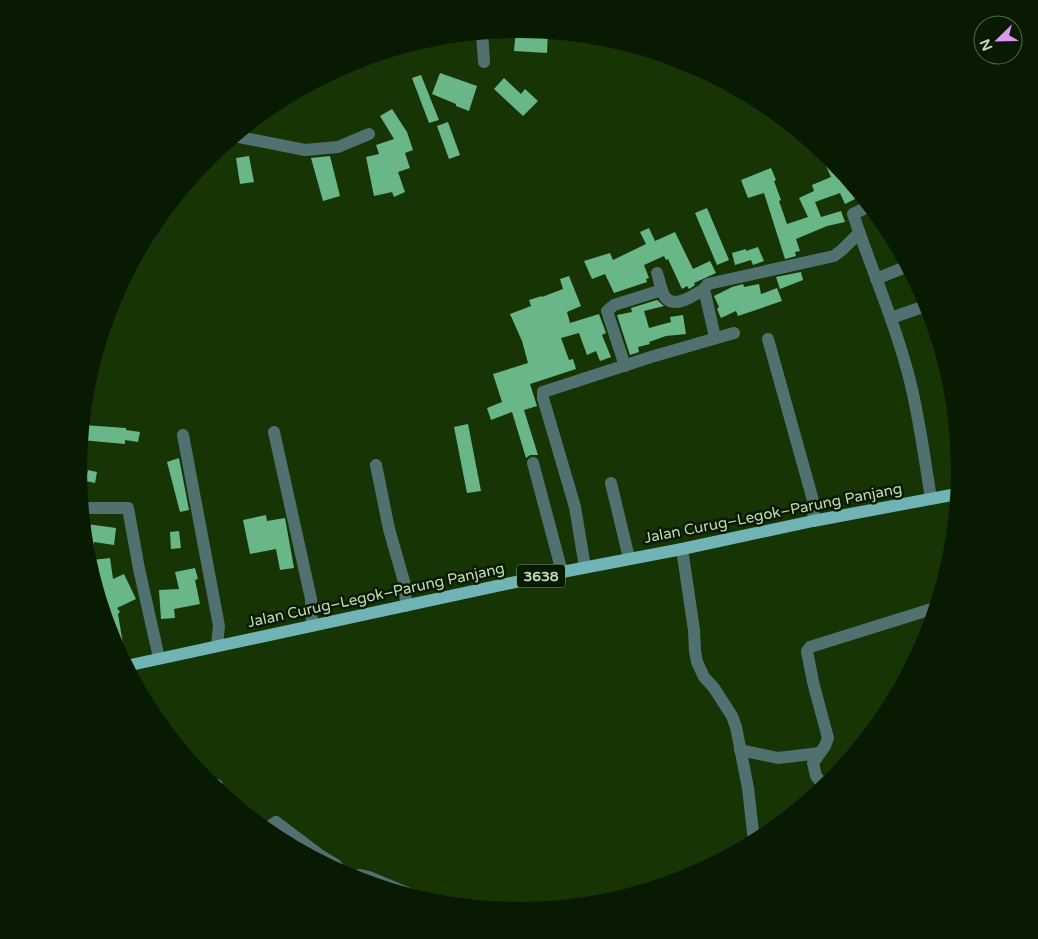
<svg xmlns="http://www.w3.org/2000/svg" width="1038" height="939" viewBox="0 0 1038 939" font-family="'Varela Round',sans-serif">
<style>
.building{fill:#69b788}
.lines{fill:none;stroke-linecap:round;stroke-linejoin:round}
.minor{stroke:#517171;stroke-width:12}
.major{stroke:#71b4b5;stroke-width:12}
.labels{text-anchor:middle;dominant-baseline:central;stroke-width:5;stroke-linejoin:round;paint-order:stroke}
.shield{fill:#091a02;stroke:#8ba081;stroke-width:1}
.shield-label{font-size:14px;font-weight:bold;fill:#c3dab8}
.street-label{font-size:15px;fill:#c3dab8;stroke:#091a02}
</style>
<rect width="100%" height="100%" fill="#173504"/>
<!-- building -->
<g class="building">
<path d="M 516,29 L 548,32 L 547,53 L 514,51 Z"/>
<path d="M 440,73 L 477,86 L 469,111 L 456,106 L 456,104 L 432,94 Z"/>
<path d="M 421,75 L 439,120 L 429,123 L 412,78 Z"/>
<path d="M 504,78 L 521,94 L 525,89 L 538,101 L 523,116 L 494,89 Z"/>
<path d="M 392,109 L 407,132 L 413,150 L 405,153 L 410,168 L 398,172 L 405,192 L 394,197 L 392,192 L 374,196 L 366,157 L 379,154 L 376,145 L 394,139 L 380,116 Z"/>
<path d="M 448,122 L 460,155 L 449,159 L 437,126 Z"/>
<path d="M 818,148 L 831,158 L 855,188 L 859,197 L 845,204 L 840,193 L 815,202 L 821,217 L 841,211 L 845,222 L 827,226 L 796,239 L 800,251 L 795,252 L 796,256 L 785,259 L 764,193 L 748,198 L 741,180 L 771,168 L 776,180 L 774,181 L 781,200 L 779,201 L 787,224 L 808,217 L 799,198 L 814,191 L 812,185 L 831,177 Z"/>
<path d="M 249,156 L 254,182 L 240,184 L 236,158 Z"/>
<path d="M 330,156 L 340,196 L 323,201 L 311,158 Z"/>
<path d="M 707,208 L 729,260 L 717,265 L 695,213 Z"/>
<path d="M 649,228 L 655,241 L 675,232 L 693,269 L 710,261 L 716,273 L 694,283 L 695,285 L 689,289 L 687,286 L 682,289 L 668,259 L 666,260 L 664,256 L 644,265 L 649,278 L 646,279 L 647,282 L 614,293 L 605,274 L 592,279 L 584,261 L 610,253 L 613,260 L 646,244 L 640,232 Z"/>
<path d="M 758,247 L 764,261 L 753,265 L 751,260 L 735,265 L 732,253 L 746,249 L 746,251 Z"/>
<path d="M 801,272 L 803,280 L 780,289 L 776,277 Z"/>
<path d="M 569,276 L 581,306 L 567,312 L 570,323 L 599,314 L 606,333 L 602,335 L 611,357 L 600,361 L 596,351 L 587,355 L 579,333 L 561,338 L 569,360 L 573,359 L 576,369 L 530,384 L 537,406 L 524,410 L 538,455 L 530,455 L 526,458 L 512,412 L 491,420 L 487,408 L 502,402 L 493,374 L 528,363 L 522,341 L 510,314 L 531,306 L 529,300 L 542,296 L 542,297 L 563,289 L 560,279 Z"/>
<path d="M 743,284 L 744,287 L 759,284 L 761,294 L 777,288 L 782,301 L 738,316 L 736,311 L 721,318 L 717,309 L 719,307 L 714,296 L 732,287 Z"/>
<path d="M 657,300 L 664,306 L 644,311 L 649,328 L 671,322 L 670,317 L 683,315 L 686,334 L 666,336 L 649,342 L 650,344 L 638,347 L 639,352 L 630,355 L 617,315 L 632,312 L 631,308 Z"/>
<path d="M 468,424 L 481,491 L 467,493 L 454,427 Z"/>
<path d="M 83,425 L 126,428 L 126,430 L 140,432 L 138,442 L 125,440 L 125,444 L 81,440 Z"/>
<path d="M 179,458 L 189,510 L 180,512 L 167,462 Z"/>
<path d="M 88,470 L 97,472 L 95,483 L 86,481 Z"/>
<path d="M 266,515 L 267,521 L 285,518 L 294,568 L 280,570 L 276,549 L 250,554 L 243,520 Z"/>
<path d="M 87,524 L 116,528 L 114,545 L 94,542 L 92,560 L 110,558 L 113,579 L 124,574 L 136,599 L 117,608 L 120,612 L 118,614 L 123,644 L 115,645 L 112,638 L 107,624 L 114,623 L 100,598 L 87,555 L 85,541 Z"/>
<path d="M 179,531 L 181,548 L 171,549 L 170,532 Z"/>
<path d="M 195,568 L 198,579 L 195,580 L 200,604 L 174,609 L 175,618 L 161,619 L 159,590 L 179,589 L 175,572 Z"/>
</g>
<g class="lines">
<!-- minor -->
<g class="minor">
<path d="M 482,32 L 484,62"/>
<path d="M 234,136 L 305,150 L 338,147 L 369,134"/>
<path d="M 870,206 L 853,214 C 872,271 897,327 911,385 C 920,423 925,461 931,499"/>
<path d="M 657,273 C 660,281 661,294 667,299 C 677,308 696,294 704,289"/>
<path d="M 876,279 L 908,266"/>
<path d="M 891,318 L 928,305"/>
<path d="M 715,337 L 704,289 L 708,284 L 834,256 L 842,250 L 859,233"/>
<path d="M 768,339 L 814,504 L 813,521"/>
<path d="M 625,366 L 607,311 L 614,305 L 662,290"/>
<path d="M 274,432 L 311,599 L 312,626"/>
<path d="M 183,435 L 219,626 L 217,645"/>
<path d="M 533,463 L 562,572"/>
<path d="M 376,465 L 389,529 L 405,585 L 406,606"/>
<path d="M 611,483 L 629,558"/>
<path d="M 82,508 L 128,508 L 139,569 L 159,658"/>
<path d="M 682,549 L 694,630 L 695,651 L 697,662 L 704,677 L 714,688 L 732,716 L 736,727 L 748,788 L 754,841"/>
<path d="M 585,567 L 575,507 L 543,398 L 543,392 L 651,357 L 734,333"/>
<path d="M 740,750 L 778,758 L 820,753"/>
<path d="M 824,786 L 816,776 L 813,763 L 825,746 L 828,738 L 813,682 L 807,651 L 810,647 L 935,608"/>
<path d="M 215,787 L 217,785"/>
<path d="M 266,829 L 276,822 L 321,856 L 336,865 L 341,871"/>
<path d="M 353,877 L 360,875 L 369,877 L 417,897"/>
</g>
<!-- major -->
<path class="major" d="M 126,666 L 562,572 L 682,549 L 813,521 L 957,494"/>
</g>
<g class="labels">
<!-- shield labels -->
<rect class="shield" x="517" y="564.5" width="48" height="23" rx="4"/>
<g class="shield-label">
<text x="541" y="576">3638</text>
</g>
<!-- street labels -->
<g class="street-label">
<text transform="translate(773 513) rotate(-11)">Jalan Curug–Legok–Parung Panjang</text>
<text transform="translate(376 595) rotate(-12)">Jalan Curug–Legok–Parung Panjang</text>
</g>
</g>
<!-- crop -->
<path d="M0 0H1038V939H0ZM87 470a432 432 0 1 1 864 0a432 432 0 1 1-864 0Z" fill="#091a02" fill-rule="evenodd"/>
<!-- north arrow -->
<g transform="translate(998 40) rotate(247)"><circle r="24" fill="#091a02" stroke="#53674b"/>
<path d="M0-4L9 19L0 12L-9 19Z" fill="#db99f5"/>
<text y="-8" font-size="14" font-weight="bold" text-anchor="middle" fill="#c3dab8">N</text>
</g>
</svg>
